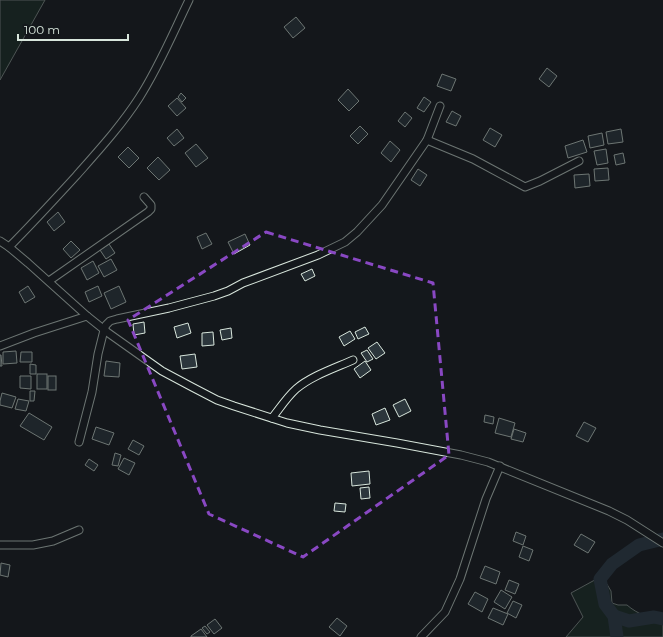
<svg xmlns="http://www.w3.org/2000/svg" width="663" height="637" viewBox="0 0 663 637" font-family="Montserrat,sans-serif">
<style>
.green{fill:#1a2d24;stroke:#939e99}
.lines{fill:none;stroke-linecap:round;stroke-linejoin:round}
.river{stroke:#2f3f4d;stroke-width:13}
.building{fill:#2c363c;stroke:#d8e6dc}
.minor-casing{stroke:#d8e6dc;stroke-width:9}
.minor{stroke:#14181c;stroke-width:7}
.marked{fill:none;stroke:#8948c3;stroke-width:3;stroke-dasharray:8 5;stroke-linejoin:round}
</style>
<rect width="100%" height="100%" fill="#14181c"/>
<!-- green -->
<g class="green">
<path d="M 0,0 L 45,0 L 0,80 Z"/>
<path d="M 602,576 L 611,591 L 612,603 L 618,605 L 627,605 C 637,614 651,618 663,624 L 663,637 L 566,637 L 583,617 L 571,593 Z"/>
</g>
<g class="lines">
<!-- river -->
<g class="river">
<path d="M 614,616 L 629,621 L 654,617 L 663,619"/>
<path d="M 617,637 L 614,616 L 605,604 L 600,579 L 612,564 L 639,545 L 663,539"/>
</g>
</g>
<!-- building -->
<g class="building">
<path d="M 296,17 L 305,28 L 293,38 L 284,27 Z"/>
<path d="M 547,68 L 557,76 L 549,87 L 539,79 Z"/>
<path d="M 442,74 L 456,79 L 451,91 L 437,86 Z"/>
<path d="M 348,89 L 359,101 L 349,111 L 338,100 Z"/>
<path d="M 181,93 L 186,98 L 182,102 L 178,97 Z"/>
<path d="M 424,97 L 431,102 L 424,112 L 417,108 Z"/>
<path d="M 177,98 L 186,108 L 177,116 L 168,106 Z"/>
<path d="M 452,111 L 461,116 L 456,126 L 446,122 Z"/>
<path d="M 405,112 L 412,118 L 405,127 L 398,121 Z"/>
<path d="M 360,126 L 368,134 L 358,144 L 350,136 Z"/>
<path d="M 490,128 L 502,135 L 495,147 L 483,140 Z"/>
<path d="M 177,129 L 184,138 L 174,146 L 167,138 Z"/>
<path d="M 621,129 L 623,142 L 608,144 L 606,132 Z"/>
<path d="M 602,133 L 604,145 L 590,148 L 588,136 Z"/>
<path d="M 583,140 L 587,152 L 568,158 L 565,146 Z"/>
<path d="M 390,141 L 400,150 L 391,162 L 381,153 Z"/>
<path d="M 196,144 L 208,158 L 196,167 L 185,153 Z"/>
<path d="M 128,147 L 139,158 L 129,168 L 118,157 Z"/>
<path d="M 606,149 L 608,163 L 597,165 L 594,151 Z"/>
<path d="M 623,153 L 625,163 L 616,165 L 614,155 Z"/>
<path d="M 158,157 L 170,170 L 159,180 L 147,168 Z"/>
<path d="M 608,168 L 609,180 L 595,181 L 594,169 Z"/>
<path d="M 418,169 L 427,175 L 420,186 L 411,180 Z"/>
<path d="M 589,174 L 590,186 L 575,188 L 574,175 Z"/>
<path d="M 58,212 L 65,222 L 54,231 L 47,222 Z"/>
<path d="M 206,233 L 212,244 L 202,249 L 197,237 Z"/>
<path d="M 245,234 L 250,245 L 234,254 L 228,242 Z"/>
<path d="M 71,241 L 80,250 L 71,258 L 63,249 Z"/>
<path d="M 109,244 L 115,253 L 106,259 L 100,250 Z"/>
<path d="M 111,259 L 117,270 L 104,277 L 98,266 Z"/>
<path d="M 93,261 L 99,273 L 87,280 L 81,268 Z"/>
<path d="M 312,269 L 315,276 L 305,281 L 301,274 Z"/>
<path d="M 28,286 L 35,297 L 25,303 L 19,292 Z"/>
<path d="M 98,286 L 102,296 L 89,302 L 85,292 Z"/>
<path d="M 119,286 L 126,302 L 111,309 L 104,293 Z"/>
<path d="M 144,322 L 145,333 L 134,335 L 133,324 Z"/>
<path d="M 188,323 L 191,333 L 177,338 L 174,327 Z"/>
<path d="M 365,327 L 369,334 L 358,339 L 355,332 Z"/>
<path d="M 231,328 L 232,338 L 222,340 L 220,330 Z"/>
<path d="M 350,331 L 355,339 L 344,346 L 339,337 Z"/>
<path d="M 213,332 L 214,345 L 202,346 L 202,333 Z"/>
<path d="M 377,342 L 385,353 L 376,359 L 368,348 Z"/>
<path d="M 367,350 L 373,359 L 367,362 L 361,353 Z"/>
<path d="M 16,351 L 17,363 L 3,364 L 3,352 Z"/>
<path d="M 21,352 L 32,352 L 32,362 L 20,362 Z"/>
<path d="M 195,354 L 197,367 L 182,369 L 180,356 Z"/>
<path d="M 0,355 L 1,355 L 2,366 L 0,366 Z"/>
<path d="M 106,361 L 120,363 L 119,377 L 104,376 Z"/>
<path d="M 365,361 L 371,370 L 360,378 L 354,369 Z"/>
<path d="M 30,364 L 36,365 L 36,374 L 30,374 Z"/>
<rect x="37" y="374" width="10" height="15"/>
<path d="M 20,376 L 31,376 L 31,389 L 20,388 Z"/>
<rect x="48" y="376" width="8" height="14"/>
<path d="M 30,391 L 35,391 L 34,401 L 30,401 Z"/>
<path d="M 2,393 L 16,397 L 12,408 L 0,405 L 0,401 Z"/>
<path d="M 18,399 L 29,401 L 26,411 L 15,409 Z"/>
<path d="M 405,399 L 411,411 L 399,417 L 393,405 Z"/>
<path d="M 385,408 L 390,420 L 376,425 L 372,414 Z"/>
<path d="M 29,413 L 52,427 L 44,440 L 20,426 Z"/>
<path d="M 485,415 L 494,417 L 493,424 L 484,422 Z"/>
<path d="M 499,418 L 515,423 L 511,437 L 495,433 Z"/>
<path d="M 584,422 L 596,428 L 588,442 L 576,436 Z"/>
<path d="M 96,427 L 114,433 L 109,445 L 92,439 Z"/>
<path d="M 514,429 L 526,433 L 523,442 L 511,439 Z"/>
<path d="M 133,440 L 144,446 L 139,455 L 128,449 Z"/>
<path d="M 115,453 L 121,455 L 118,466 L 112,465 Z"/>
<path d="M 124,458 L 135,463 L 129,475 L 118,469 Z"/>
<path d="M 89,459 L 98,465 L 94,471 L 85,465 Z"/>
<path d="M 369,471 L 370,484 L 352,486 L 351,473 Z"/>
<path d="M 369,487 L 370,498 L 361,499 L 360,488 Z"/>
<path d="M 335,503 L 346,504 L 345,512 L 334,511 Z"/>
<path d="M 516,532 L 526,536 L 523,545 L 513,541 Z"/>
<path d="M 581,534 L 595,542 L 588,553 L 574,545 Z"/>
<path d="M 523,546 L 533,550 L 529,561 L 519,557 Z"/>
<path d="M 1,563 L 10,565 L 8,577 L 0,575 Z"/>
<path d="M 485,566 L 500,572 L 496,584 L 480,578 Z"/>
<path d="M 509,580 L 519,584 L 515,594 L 505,590 Z"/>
<path d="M 501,590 L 512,597 L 505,609 L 494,602 Z"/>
<path d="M 475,592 L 488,599 L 482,612 L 468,604 Z"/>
<path d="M 513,601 L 522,605 L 516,618 L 507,613 Z"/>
<path d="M 493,608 L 508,614 L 503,625 L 488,618 Z"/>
<path d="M 337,618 L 347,626 L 340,636 L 329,627 Z"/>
<path d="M 215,619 L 222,628 L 214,634 L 207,625 Z"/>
<path d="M 205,626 L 210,632 L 207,634 L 202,628 Z"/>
<path d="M 201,629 L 207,637 L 191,637 L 191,636 Z"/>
</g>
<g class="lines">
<!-- minor casing -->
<g class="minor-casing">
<g id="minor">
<path d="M 427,140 L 473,159 L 525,187 L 540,181 L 579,161"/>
<path d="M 0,241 L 9,247 L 28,263 L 87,316 L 107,332 L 162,371 L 192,387 L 217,400 L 234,406 L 287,423 L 320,430 L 397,443 L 461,455 L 488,462 L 609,511 L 627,520 L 663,543"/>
<path d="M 9,247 C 32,224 54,200 76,176 C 98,151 121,126 139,98 C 159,67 173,33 189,0"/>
<path d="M 49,281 L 148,212 L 151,209 L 151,205 L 144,197"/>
<path d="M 0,346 L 34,333 L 87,316"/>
<path d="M 272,418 C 280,408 287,397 296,389 C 311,376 335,368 353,360"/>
<path d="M 79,442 L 92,392 L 98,354 L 104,330 L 106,325 L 110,321 L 117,319 L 169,308 L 214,296 L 228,291 L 243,283 L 318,255 L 345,242 L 357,232 L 382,205 L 427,140 L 440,106"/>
<path d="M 0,545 L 33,545 L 53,541 L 79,530"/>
<path d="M 421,637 L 445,612 L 460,579 L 486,499 L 500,466"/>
</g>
</g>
<!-- minor -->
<use href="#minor" class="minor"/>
</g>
<!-- marked area -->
<path d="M0 0H663V637H0ZM 266,232 L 433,283 L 449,455 L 303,557 L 209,514 L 128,320 Z" fill="#14181c" fill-opacity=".55" fill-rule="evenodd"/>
<path class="marked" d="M 266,232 L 433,283 L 449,455 L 303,557 L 209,514 L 128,320 Z"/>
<!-- scale -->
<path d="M18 34v6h110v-6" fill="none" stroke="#d8e6dc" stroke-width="2"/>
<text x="24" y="34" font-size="12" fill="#d8e6dc" stroke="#14181c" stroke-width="3" paint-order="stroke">100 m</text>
</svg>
